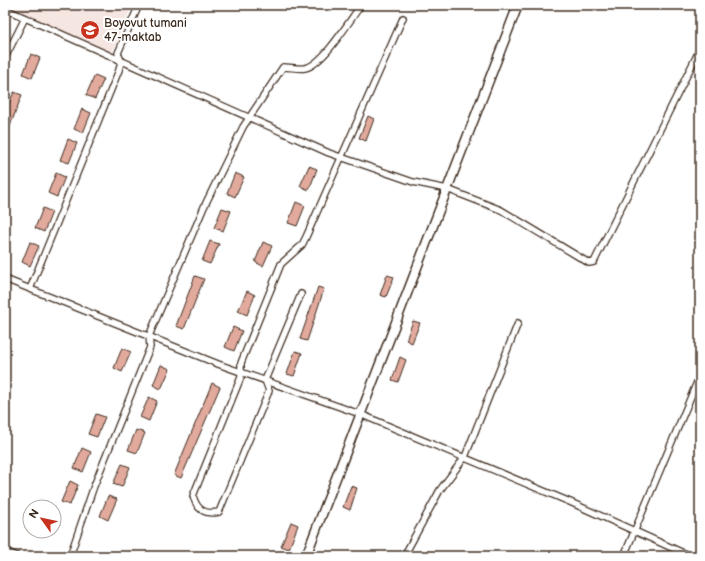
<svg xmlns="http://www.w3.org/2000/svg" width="705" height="561" viewBox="0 0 705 561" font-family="'Balsamiq Sans',sans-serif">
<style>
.built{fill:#f6e6e2}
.building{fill:#e2aa9d;stroke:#3b2a1e}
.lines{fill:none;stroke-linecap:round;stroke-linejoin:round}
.street-casing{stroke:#3b2a1e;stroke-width:8}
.secondary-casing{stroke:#3b2a1e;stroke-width:11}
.street{stroke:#fff;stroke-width:5.5}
.secondary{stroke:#fff;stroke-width:8}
.labels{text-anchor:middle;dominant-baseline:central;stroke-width:4;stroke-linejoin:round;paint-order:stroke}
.poi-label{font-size:12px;fill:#3b2a1e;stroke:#fff;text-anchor:start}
</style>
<rect width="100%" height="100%" fill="#fff"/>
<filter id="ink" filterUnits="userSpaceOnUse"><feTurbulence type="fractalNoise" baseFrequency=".025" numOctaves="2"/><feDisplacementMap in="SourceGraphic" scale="8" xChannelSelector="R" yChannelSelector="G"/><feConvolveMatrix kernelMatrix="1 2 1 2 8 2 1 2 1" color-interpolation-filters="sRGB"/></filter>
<g filter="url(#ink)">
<!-- built -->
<path class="built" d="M 5,5 L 132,5 L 112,54 L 5,7 Z"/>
<!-- building -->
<g class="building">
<path d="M 31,54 L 40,58 L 32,78 L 23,74 Z"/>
<path d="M 95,75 L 104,79 L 95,99 L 86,95 Z"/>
<path d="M 14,92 L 22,95 L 5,139 L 5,113 Z"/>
<path d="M 82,109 L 91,113 L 83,133 L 74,129 Z"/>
<path d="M 368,116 L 374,119 L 366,141 L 359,138 Z"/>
<path d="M 68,139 L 77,143 L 69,163 L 60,160 Z"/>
<path d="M 309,166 L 317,169 L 309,190 L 300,186 Z"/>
<path d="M 56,173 L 65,177 L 57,197 L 48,193 Z"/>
<path d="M 235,173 L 244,177 L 235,197 L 227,193 Z"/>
<path d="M 296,202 L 305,206 L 297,226 L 288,223 Z"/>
<path d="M 43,208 L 52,212 L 44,232 L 35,228 Z"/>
<path d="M 222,208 L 231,211 L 223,231 L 214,228 Z"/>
<path d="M 210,241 L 219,244 L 210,264 L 202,261 Z"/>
<path d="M 30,242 L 39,246 L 30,266 L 22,262 Z"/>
<path d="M 263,242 L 272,246 L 263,266 L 255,262 Z"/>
<path d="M 387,275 L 394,277 L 386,297 L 380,295 Z"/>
<path d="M 195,276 L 204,279 L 184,329 L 176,326 Z"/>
<path d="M 318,287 L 324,289 L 307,341 L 300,339 Z"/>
<path d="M 247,291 L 255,295 L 247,315 L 238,311 Z"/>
<path d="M 413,321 L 420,323 L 412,343 L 406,340 Z"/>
<path d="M 233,327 L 242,331 L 234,351 L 225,347 Z"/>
<path d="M 122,348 L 131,352 L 122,372 L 114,368 Z"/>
<path d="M 295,351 L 302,353 L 294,376 L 287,374 Z"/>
<path d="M 400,357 L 406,360 L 398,382 L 392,380 Z"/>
<path d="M 161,365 L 170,369 L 161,389 L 153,385 Z"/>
<path d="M 212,383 L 220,387 L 181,478 L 174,475 Z"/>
<path d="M 149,397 L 157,401 L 149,421 L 140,417 Z"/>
<path d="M 96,414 L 105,417 L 97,437 L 88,434 Z"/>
<path d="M 136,430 L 145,433 L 137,453 L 128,450 Z"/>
<path d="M 82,448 L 91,452 L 83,472 L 74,468 Z"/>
<path d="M 122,464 L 130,467 L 122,487 L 113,484 Z"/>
<path d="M 70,481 L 78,485 L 70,505 L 61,502 Z"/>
<path d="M 351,486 L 357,488 L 350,510 L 343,507 Z"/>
<path d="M 108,496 L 117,499 L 108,520 L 100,516 Z"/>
<path d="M 291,522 L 298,525 L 289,549 L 281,546 Z"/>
</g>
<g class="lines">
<!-- street casing -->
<g class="street-casing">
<g id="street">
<path d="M 5,9 L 329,153 L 413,182 L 447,189 L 501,210 L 589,263 L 594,262 L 700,49"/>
<path d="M 5,58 L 25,18"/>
<path d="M 5,279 L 218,364 L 360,414 L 570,502 L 690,556"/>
<path d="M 30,289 L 119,70 L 121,61 L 118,53 L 139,5"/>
<path d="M 301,294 L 265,380 L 269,391 L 219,512 C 205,515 197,510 193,496 L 241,377 L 241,363 L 281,264 L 302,245 L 306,237 L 403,18"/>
<path d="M 5,551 L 17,556"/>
<path d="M 70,556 L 94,486 L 150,347 L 149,336 L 204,207 L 243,127 L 283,67 C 290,67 299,69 305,68 C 323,65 350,20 361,5"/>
<path d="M 404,556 L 440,490 L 465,457 L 518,323"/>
<path d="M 624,556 L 700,375"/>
</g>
</g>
<!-- secondary casing -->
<g class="secondary-casing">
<path id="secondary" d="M 306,556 L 518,5"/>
</g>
<!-- street -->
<use href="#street" class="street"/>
<!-- secondary -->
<use href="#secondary" class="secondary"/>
</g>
</g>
<!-- icons -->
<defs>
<g id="school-disc" transform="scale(1)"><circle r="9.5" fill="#c8321e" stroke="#fff"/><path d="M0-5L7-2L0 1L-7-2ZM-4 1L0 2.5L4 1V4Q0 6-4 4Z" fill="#fff"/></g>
</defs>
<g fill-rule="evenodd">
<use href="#school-disc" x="90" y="30"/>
</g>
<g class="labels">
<!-- poi labels -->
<g class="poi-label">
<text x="104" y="23">Boyovut tumani<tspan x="104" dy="14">47-maktab</tspan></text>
</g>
</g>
<!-- margin -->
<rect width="705" height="561" fill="none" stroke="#fff" stroke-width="20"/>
<rect x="10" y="10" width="685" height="541" fill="none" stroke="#3b2a1e" stroke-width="1.5" filter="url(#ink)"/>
<!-- north arrow -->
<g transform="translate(42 519) rotate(303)"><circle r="19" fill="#ffffff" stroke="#b1aaa5"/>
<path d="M0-3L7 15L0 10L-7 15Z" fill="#c8321e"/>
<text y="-6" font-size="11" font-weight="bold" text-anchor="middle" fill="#3b2a1e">N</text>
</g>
</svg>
